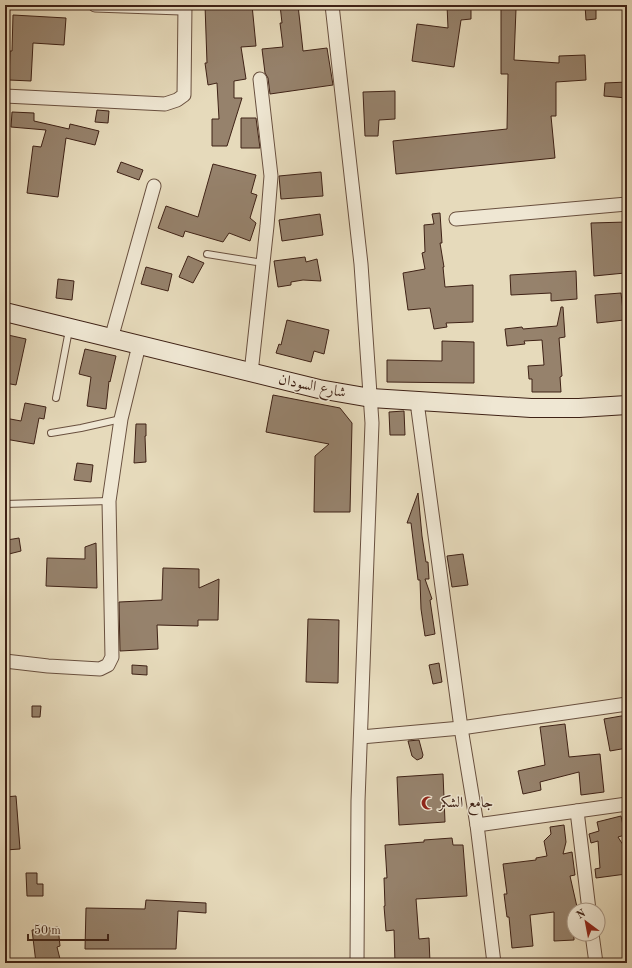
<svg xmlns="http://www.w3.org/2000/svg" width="632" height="968" viewBox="0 0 632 968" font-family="'Old Standard TT',Amiri,serif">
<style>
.building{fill:#96826c;stroke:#3f2216}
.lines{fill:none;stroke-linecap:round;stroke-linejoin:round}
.lane-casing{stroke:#69503f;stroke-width:8}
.street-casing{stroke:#69503f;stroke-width:15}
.secondary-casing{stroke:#3f2216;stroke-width:20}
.lane{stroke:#efe7d3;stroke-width:6}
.street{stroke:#efe7d3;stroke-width:13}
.secondary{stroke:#efe7d3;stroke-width:18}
.labels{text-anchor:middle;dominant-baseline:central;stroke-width:3;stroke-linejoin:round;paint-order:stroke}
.street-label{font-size:15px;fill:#3f2216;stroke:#efe7d3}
.poi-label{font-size:15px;fill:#3f2216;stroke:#efe7d3;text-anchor:start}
</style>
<rect width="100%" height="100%" fill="#e6dabb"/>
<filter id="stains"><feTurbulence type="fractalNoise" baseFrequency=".005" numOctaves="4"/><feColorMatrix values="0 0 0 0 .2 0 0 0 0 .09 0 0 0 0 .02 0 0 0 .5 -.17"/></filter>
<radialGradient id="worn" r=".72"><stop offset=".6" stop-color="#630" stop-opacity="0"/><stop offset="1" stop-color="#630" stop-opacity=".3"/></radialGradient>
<!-- building -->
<g class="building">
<path d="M 205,5 L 252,5 L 256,46 L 241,47 L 246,79 L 234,81 L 234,98 L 242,98 L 227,146 L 212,146 L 212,119 L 219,119 L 217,83 L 208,85 L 205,63 L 207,63 Z"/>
<path d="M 280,5 L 298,5 L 303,51 L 327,48 L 333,85 L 270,94 L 268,78 L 265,73 L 262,49 L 283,47 L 280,23 L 282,23 Z"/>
<path d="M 447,5 L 471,5 L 471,19 L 461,20 L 454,67 L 412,61 L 417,24 L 448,28 Z"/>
<path d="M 585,5 L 596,5 L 596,19 L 586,20 Z"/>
<path d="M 501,9 L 516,9 L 514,60 L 559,63 L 559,56 L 585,55 L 586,80 L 556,82 L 556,116 L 551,116 L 555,158 L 396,174 L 393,141 L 507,129 L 508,74 L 501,74 Z"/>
<path d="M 13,15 L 66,18 L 64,45 L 33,43 L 31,81 L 9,80 L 10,51 L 12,51 Z"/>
<path d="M 627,82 L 627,98 L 604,96 L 605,83 Z"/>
<path d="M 395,91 L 395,119 L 379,120 L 378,136 L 365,136 L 363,92 Z"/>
<path d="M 97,110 L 109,111 L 108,123 L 95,122 Z"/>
<path d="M 12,112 L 34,113 L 34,121 L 69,129 L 70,124 L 99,131 L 95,145 L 66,138 L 58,197 L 27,193 L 33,146 L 41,147 L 46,130 L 11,127 Z"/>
<path d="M 241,118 L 256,118 L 260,148 L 241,148 Z"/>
<path d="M 121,162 L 143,170 L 139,180 L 117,172 Z"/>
<path d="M 213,164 L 256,175 L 251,193 L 257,195 L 250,218 L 256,223 L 250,241 L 229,233 L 223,242 L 185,231 L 183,237 L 158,228 L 166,206 L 198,217 Z"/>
<path d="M 321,172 L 323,196 L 281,199 L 279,176 Z"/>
<path d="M 440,213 L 442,243 L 440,243 L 444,267 L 443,267 L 445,287 L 473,285 L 473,322 L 446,323 L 447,327 L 434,329 L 430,308 L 408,310 L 403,273 L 425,269 L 422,253 L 425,252 L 424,225 L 434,224 L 432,214 Z"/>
<path d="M 320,214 L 323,235 L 282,241 L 279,220 Z"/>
<path d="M 627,222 L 627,244 L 623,245 L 625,273 L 594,276 L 591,223 Z"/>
<path d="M 188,256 L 204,263 L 193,283 L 179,277 Z"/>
<path d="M 305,257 L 306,262 L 317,259 L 321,281 L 303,280 L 291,282 L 291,285 L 278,287 L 274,261 Z"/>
<path d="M 146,267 L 172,274 L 168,291 L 141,284 Z"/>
<path d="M 576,271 L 577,299 L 551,301 L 551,293 L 511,295 L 510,275 Z"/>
<path d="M 58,279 L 74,281 L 72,300 L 56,298 Z"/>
<path d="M 621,293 L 624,320 L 597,323 L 595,295 Z"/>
<path d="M 561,307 L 563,307 L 565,337 L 559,338 L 562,376 L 560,377 L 561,392 L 532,392 L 532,379 L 529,379 L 528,366 L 544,365 L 542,340 L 524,341 L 525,344 L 507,346 L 505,329 L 522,327 L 523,329 L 557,326 Z"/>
<path d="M 287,320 L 329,330 L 324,354 L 314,351 L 311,362 L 276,353 L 279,344 L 281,345 Z"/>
<path d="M 8,335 L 26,339 L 16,385 L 5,383 L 5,347 Z"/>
<path d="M 442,341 L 474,342 L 474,383 L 387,382 L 387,360 L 442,361 Z"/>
<path d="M 85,349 L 116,356 L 110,382 L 109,381 L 106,409 L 87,406 L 91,377 L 79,374 Z"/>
<path d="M 273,395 L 340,408 L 352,423 L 350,512 L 314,512 L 315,456 L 329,444 L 266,432 Z"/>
<path d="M 25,403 L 46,407 L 44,419 L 39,418 L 34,444 L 5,439 L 5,418 L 21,421 Z"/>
<path d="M 404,411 L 405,435 L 390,435 L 389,412 Z"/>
<path d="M 136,424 L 146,424 L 146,436 L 145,436 L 146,462 L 134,463 Z"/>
<path d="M 77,463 L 93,465 L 91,482 L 74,480 Z"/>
<path d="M 418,493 L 422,536 L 426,562 L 428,562 L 429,579 L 425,579 L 432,599 L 430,600 L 435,634 L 425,636 L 421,609 L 420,580 L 418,580 L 411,523 L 407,523 Z"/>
<path d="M 19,538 L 21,551 L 9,554 L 7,540 Z"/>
<path d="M 96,543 L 97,588 L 46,586 L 47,558 L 85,559 L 85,547 Z"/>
<path d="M 463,554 L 468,585 L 452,587 L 447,556 Z"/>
<path d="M 163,568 L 199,569 L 199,588 L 219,579 L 218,620 L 198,620 L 198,626 L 157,625 L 158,649 L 120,651 L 119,602 L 162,600 Z"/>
<path d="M 308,619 L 339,620 L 338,683 L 306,682 Z"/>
<path d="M 439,663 L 442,682 L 433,684 L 429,665 Z"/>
<path d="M 132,665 L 147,666 L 147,675 L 132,674 Z"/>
<path d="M 32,706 L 41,706 L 40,717 L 32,717 Z"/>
<path d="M 627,715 L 627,748 L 610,751 L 604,719 Z"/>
<path d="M 565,724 L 569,757 L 600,754 L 604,792 L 581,795 L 579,772 L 540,782 L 541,790 L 523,794 L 518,771 L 545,765 L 540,727 Z"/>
<path d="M 419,740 L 423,755 L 422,758 L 417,760 L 412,756 L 408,741 Z"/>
<path d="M 443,774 L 445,822 L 399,825 L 397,777 Z"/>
<path d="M 16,796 L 20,849 L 5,850 L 5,797 Z"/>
<path d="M 621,816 L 625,835 L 618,837 L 627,851 L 627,865 L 624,869 L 626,874 L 596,878 L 595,869 L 600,868 L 598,841 L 591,843 L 589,834 L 599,831 L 597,822 Z"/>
<path d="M 564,825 L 566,842 L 563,854 L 572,852 L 575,875 L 570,876 L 577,907 L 574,908 L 574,940 L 554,941 L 554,912 L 530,915 L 533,946 L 512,948 L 509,917 L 507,917 L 504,894 L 507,894 L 503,864 L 536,860 L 536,858 L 547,856 L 544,841 L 551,834 L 550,827 Z"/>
<path d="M 452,838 L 453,845 L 463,845 L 467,896 L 416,899 L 419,939 L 429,938 L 430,963 L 395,963 L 394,930 L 386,931 L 384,906 L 385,906 L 384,878 L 387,878 L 385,845 L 424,842 L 424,840 Z"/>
<path d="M 26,873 L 37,873 L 37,884 L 43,884 L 43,896 L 27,896 Z"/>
<path d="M 146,900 L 206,903 L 206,913 L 178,911 L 176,949 L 85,949 L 86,908 L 145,909 Z"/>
<path d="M 58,927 L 60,946 L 57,947 L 61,963 L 36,963 L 32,930 Z"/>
</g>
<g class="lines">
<!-- lane casing -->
<g class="lane-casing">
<g id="lane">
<path d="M 207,254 L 263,263"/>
<path d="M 56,398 L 69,330"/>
<path d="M 51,433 L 81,428 L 121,419"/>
<path d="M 5,504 L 109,501"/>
</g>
</g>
<!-- street casing -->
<g class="street-casing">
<g id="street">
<path d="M 95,5 L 181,8 L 185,5"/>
<path d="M 332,5 L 361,264 L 372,423 L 358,801 L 357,963"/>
<path d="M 5,96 L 165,104 L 177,100 L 184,95 L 185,5"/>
<path d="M 456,219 L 627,204"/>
<path d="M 111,339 L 154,186"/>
<path d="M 251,373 L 267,226 L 271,176 L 260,79"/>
<path d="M 417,402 L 461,728 L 477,825 L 494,963"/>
<path d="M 5,661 L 48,666 L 100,669 L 108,665 L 112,657 L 109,501 L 121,419 L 139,345"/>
<path d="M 361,737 L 461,728 L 627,704"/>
<path d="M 577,811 L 589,910"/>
<path d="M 477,825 L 627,804"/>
<path d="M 592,934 L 596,963"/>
</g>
</g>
<!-- secondary casing -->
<g class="secondary-casing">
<path id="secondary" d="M 5,312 L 319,389 L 371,398 L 531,408 L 579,408 L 627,405"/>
</g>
<!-- lane -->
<use href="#lane" class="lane"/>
<!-- street -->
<use href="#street" class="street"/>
<!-- secondary -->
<use href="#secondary" class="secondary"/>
</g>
<!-- icons -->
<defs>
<g id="mosque-bare" transform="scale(1.08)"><path d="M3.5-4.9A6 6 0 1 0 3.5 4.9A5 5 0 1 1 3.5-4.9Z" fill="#8f2418" stroke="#efe7d3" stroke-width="2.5" paint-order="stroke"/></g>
</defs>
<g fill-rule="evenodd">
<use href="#mosque-bare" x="428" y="803"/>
</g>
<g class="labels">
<!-- street labels -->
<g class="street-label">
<text transform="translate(312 387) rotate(12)">شارع السودان</text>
</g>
<!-- poi labels -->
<g class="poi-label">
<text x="439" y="803">جامع الشكر</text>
</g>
</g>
<!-- margin -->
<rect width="632" height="968" fill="none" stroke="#e6dabb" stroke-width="20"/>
<rect x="6" y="6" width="620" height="956" fill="none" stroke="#3f2216" stroke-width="2"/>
<rect x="10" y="10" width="612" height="948" fill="none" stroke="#3f2216"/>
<!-- north arrow -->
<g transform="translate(586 922) rotate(328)"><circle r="19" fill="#efe7d3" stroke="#a99887"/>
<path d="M0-3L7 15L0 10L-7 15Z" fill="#8f2418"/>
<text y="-6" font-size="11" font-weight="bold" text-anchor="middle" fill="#3f2216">N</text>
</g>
<!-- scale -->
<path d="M28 934v6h80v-6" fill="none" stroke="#3f2216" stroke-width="2"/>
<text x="34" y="934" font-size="12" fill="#3f2216" stroke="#efe7d3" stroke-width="3" paint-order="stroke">50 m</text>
<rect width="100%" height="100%" filter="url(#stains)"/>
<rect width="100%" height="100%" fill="url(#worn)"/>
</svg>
